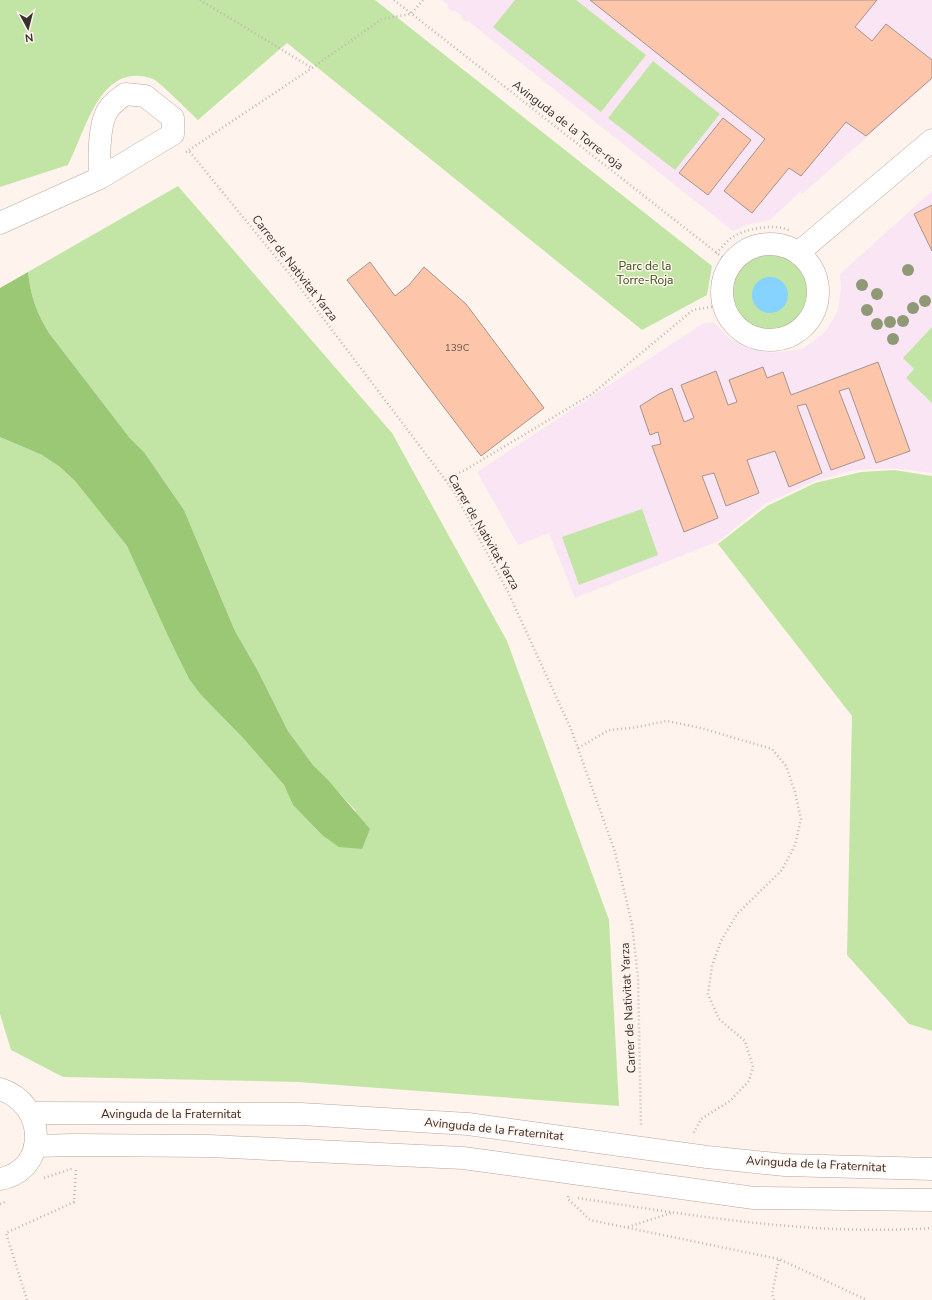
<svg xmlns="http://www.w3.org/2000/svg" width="932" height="1300" viewBox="0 0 932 1300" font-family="'Nunito Sans',sans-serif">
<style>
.education{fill:#f9e5f4}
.green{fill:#c2e5a5}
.forest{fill:#9bc874}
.water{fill:#87d3ff}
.building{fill:#fdc6ab;stroke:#a6948b}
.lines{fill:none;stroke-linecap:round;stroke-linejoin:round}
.minor-casing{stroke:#b7a49b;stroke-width:23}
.tertiary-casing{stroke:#b7a49b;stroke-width:23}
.path{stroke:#c1b6b1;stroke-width:2.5;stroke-dasharray:1 3;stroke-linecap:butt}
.minor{stroke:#fff;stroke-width:22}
.tertiary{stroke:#fff;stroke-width:22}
.tree{fill:#8f9976}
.labels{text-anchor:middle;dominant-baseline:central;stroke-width:3;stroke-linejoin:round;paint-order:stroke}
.number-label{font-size:10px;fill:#69564c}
.street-label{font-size:12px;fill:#38302c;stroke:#fff3ed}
.park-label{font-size:12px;fill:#334f15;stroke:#fff3ed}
</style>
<rect width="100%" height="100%" fill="#fff3ed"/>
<!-- education -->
<g class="education">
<path d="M 442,0 L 932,0 L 932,80 L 802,194 L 800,192 L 770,220 L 749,224 L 733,231 L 468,21 L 466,22 L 461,18 L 462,16 L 454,10 L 453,12 L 447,8 L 449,5 Z"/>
<path d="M 932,191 L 932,473 L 900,469 L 869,469 L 851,471 L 815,481 L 765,504 L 719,541 L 575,598 L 549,533 L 518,545 L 477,472 L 702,324 L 713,322 L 730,339 L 756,350 L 771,353 L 802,349 L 814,341 L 826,331 L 838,310 L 841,287 L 840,274 Z"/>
</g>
<!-- green -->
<g class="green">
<path d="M 0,0 L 375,0 L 712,266 L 707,295 L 642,330 L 287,43 L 198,120 C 190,113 159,81 153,79 C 100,60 86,131 68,165 L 0,187 Z"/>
<path d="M 515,0 L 576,0 L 646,55 L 601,112 L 493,27 Z"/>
<path d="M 653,61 L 720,114 L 675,170 L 608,118 Z"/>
<path d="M 178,186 L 392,433 L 507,641 L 609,920 L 619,1106 L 298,1082 L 63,1077 L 11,1050 L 0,1014 L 0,437 L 42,455 L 60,467 L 75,481 L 127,546 L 189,679 L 201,695 L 243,738 L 284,785 L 293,805 L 322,835 L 356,811 L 313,765 L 288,731 L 258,671 L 235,631 L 184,510 L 144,452 L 129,437 L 49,333 C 36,311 31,297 28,272 Z"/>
<circle cx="769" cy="293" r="41"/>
<path d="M 932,327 L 932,403 L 906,378 L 914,369 L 903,358 Z"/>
<path d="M 894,470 L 932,476 L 932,1031 L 909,1024 L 847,955 L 852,716 L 718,544 L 767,506 L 815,483 L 861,472 Z"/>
<path d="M 642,509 L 658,555 L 579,585 L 562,537 Z"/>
</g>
<!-- forest -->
<path class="forest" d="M 28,272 C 31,297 36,311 49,333 L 129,437 L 144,452 L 184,510 L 235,631 L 258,671 L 288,731 L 313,765 L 328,780 L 370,829 L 362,849 L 339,847 L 322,835 L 293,805 L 284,785 L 243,738 L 201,695 L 189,679 L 170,640 L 127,546 L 75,481 L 60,467 L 42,455 L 0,437 L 0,288 Z"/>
<!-- water -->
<circle class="water" cx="770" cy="295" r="18"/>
<!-- building -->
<g class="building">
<path d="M 590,0 L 877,0 L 855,27 L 872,41 L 886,24 L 932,60 L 932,78 L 866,136 L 846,122 L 801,176 L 789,168 L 752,213 L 724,191 L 765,139 Z"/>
<path d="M 723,118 L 751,140 L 708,195 L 679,173 Z"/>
<path d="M 932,205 L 932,251 L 914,214 Z"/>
<path d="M 370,262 L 395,296 L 409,285 L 424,267 L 466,304 L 544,408 L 481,456 L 347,280 Z"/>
<path d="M 878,362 L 910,451 L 876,463 L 849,388 L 839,391 L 865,458 L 831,470 L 806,404 L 797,406 L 822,473 L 789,487 L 775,451 L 747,460 L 759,493 L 726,506 L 714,473 L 702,476 L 718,518 L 684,532 L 652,446 L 661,444 L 658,432 L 650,435 L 640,406 L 659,394 L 672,388 L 684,422 L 694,418 L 681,385 L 716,371 L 728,405 L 737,402 L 729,380 L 763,367 L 767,378 L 783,372 L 791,395 Z"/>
</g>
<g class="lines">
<!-- minor casing -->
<g class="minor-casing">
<g id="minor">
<path d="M 0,223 L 100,178 L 173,134 L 173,118 L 145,96 L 125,94 C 120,98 114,102 110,107 C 98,121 99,159 100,178"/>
<circle cx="770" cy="292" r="48"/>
<path d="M 798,253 L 932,140"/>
</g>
</g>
<!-- tertiary casing -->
<g class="tertiary-casing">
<g id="tertiary">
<path d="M 0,1089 C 47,1104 49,1170 0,1179"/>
<path d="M 31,1113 L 301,1114 L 468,1124 L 707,1157 L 785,1165 L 932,1169"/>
<path d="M 35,1146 L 74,1145 L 209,1146 L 463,1158 L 754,1198 L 932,1200"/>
</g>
</g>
<!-- path -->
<g class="path">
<path d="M 200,0 L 312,68"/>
<path d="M 394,0 L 731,264"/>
<path d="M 189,150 L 312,68 L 382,19 L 411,14 L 423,0"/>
<path d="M 186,152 L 189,151 L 292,277 L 453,490 L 508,592 L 571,729 L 615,852 L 632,924 L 638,978 L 641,1126"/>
<path d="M 716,253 C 721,249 725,243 730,239 C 744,228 775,223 791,231"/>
<path d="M 445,480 L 465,470 L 592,394 L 693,310 L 723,305"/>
<path d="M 578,748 L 609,730 L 632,728 L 667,721 L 701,728 L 772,749 L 786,766 L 795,792 L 801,819 L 795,845 L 782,870 L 737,914 L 721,941 L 712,966 L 708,994 L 719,1019 L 745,1041 L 753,1067 L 749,1081 L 730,1101 L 701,1119 L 693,1134"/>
<path d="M 44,1178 L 74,1168"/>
<path d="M 568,1196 L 568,1199 L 590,1220 L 779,1259 L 867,1300"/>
<path d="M 578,1198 C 695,1216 813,1236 932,1228"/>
<path d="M 0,1204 L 7,1201"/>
<path d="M 628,1227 L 671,1213"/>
<path d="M 27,1300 L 6,1233 L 74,1202 L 76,1168"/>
<path d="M 774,1300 L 772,1294 L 779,1259"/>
</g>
<!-- minor -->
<use href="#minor" class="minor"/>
<!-- tertiary -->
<use href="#tertiary" class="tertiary"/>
</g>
<!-- trees -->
<g class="tree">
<circle cx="908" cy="270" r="6"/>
<circle cx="862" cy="285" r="6"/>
<circle cx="877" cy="294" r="6"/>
<circle cx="925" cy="301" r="6"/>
<circle cx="913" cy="308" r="6"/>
<circle cx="867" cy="310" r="6"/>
<circle cx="903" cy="321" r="6"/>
<circle cx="890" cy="322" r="6"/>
<circle cx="877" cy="324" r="6"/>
<circle cx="893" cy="339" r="6"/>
</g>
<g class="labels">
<!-- number labels -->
<g class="number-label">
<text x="457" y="348">139C</text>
</g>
<!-- street labels -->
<g class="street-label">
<text transform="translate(568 125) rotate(38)">Avinguda de la Torre-roja</text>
<text transform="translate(295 268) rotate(52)">Carrer de Nativitat Yarza</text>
<text transform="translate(484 532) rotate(60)">Carrer de Nativitat Yarza</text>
<text transform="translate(628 1008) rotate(-93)">Carrer de Nativitat Yarza</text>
<text x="171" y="1114">Avinguda de la Fraternitat</text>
<text transform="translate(494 1129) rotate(6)">Avinguda de la Fraternitat</text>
<text transform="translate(816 1164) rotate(3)">Avinguda de la Fraternitat</text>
</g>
<!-- park labels -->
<g class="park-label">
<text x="645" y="266">Parc de la<tspan x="645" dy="14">Torre-Roja</tspan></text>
</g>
</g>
<!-- north arrow -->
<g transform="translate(28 28) rotate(173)" stroke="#fff3ed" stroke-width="3" paint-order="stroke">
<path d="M0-3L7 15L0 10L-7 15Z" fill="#38302c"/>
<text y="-6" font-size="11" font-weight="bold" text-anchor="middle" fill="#38302c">N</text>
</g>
</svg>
